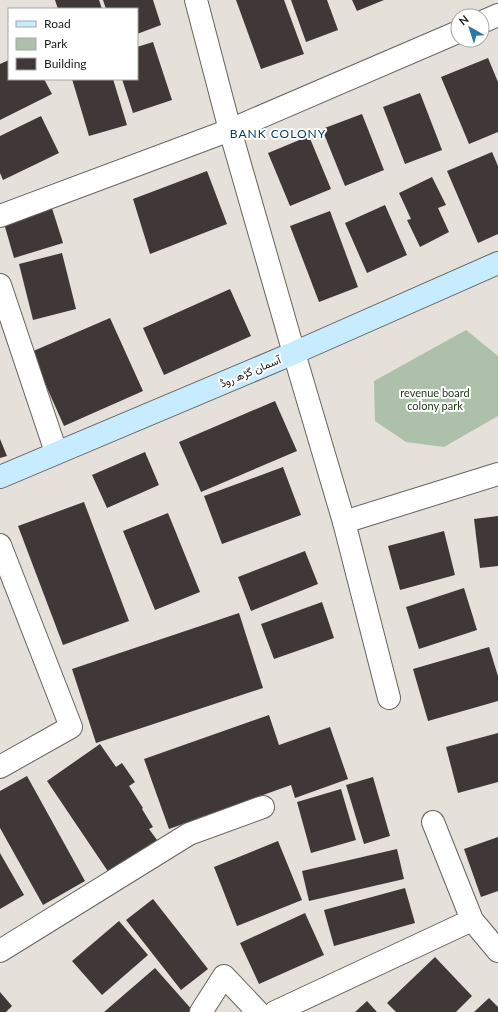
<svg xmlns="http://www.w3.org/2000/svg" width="498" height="1012" viewBox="0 0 498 1012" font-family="Lato,Vazirmatn,sans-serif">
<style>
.green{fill:#adc0a9}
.building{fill:#403837}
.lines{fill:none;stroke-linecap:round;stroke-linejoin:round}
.street-casing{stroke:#68645e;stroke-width:24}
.secondary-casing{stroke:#68645e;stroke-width:24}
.street{stroke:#fff;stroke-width:22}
.secondary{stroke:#c7ebff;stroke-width:22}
.labels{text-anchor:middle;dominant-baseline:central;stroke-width:4;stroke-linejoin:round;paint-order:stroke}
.street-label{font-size:11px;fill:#22201e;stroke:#fff}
.park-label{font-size:11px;fill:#213f19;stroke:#fff}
.neighbourhood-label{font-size:12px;letter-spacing:1px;fill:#054062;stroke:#fff}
</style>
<rect width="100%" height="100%" fill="#e5e0d9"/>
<!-- green -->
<path class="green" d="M 466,330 L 498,356 L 498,416 L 444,447 L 406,442 L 375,421 L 374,381 Z"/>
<!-- building -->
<g class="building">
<path d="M 55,0 L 99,0 L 102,9 L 58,9 Z"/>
<path d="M 103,0 L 153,0 L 161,25 L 137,34 L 137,9 L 106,9 Z"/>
<path d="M 236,0 L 284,0 L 304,54 L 261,69 Z"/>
<path d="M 291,0 L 327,0 L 338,30 L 306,42 Z"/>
<path d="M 352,0 L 384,0 L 357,11 Z"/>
<path d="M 153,42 L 172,100 L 133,113 L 122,79 L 137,79 L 137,47 Z"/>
<path d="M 488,58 L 498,82 L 498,132 L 469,144 L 441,77 Z"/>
<path d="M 9,60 L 9,79 L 44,79 L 52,94 L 0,120 L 0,64 Z"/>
<path d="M 72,79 L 113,79 L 127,125 L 89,136 Z"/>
<path d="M 420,93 L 442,150 L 405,164 L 383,107 Z"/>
<path d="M 362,114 L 384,170 L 345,186 L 322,129 Z"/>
<path d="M 41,116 L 59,153 L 3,180 L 0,173 L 0,136 Z"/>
<path d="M 309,136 L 331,189 L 290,206 L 268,153 Z"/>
<path d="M 492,152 L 498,166 L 498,234 L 478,243 L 447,171 Z"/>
<path d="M 207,171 L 227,224 L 150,254 L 133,199 Z"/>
<path d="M 432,177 L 446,205 L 438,208 L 449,232 L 420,247 L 407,220 L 411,219 L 399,193 Z"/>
<path d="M 51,205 L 63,243 L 14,258 L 3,220 Z"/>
<path d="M 385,205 L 407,255 L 367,273 L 345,223 Z"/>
<path d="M 330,211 L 358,287 L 319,302 L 290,226 Z"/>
<path d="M 62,253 L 76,309 L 33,320 L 19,264 Z"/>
<path d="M 230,289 L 251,336 L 164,375 L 143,328 Z"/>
<path d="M 110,318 L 143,391 L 64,426 L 31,352 Z"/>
<path d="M 275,401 L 297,451 L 201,492 L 179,442 Z"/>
<path d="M 0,439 L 7,456 L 0,458 Z"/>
<path d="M 145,452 L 159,485 L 107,508 L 92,475 Z"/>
<path d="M 283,467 L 301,515 L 222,544 L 204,496 Z"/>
<path d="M 84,502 L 129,621 L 63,645 L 18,526 Z"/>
<path d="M 168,513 L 200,592 L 155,610 L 123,531 Z"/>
<path d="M 498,516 L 498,566 L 480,568 L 474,519 Z"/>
<path d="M 444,531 L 455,575 L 400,590 L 388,546 Z"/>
<path d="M 305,551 L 318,584 L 251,611 L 238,577 Z"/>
<path d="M 464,588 L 477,630 L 419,649 L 406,607 Z"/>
<path d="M 322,602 L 334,638 L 274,659 L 261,624 Z"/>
<path d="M 239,613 L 263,688 L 96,743 L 72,669 Z"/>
<path d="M 489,647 L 498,676 L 498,701 L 428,721 L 413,669 Z"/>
<path d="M 269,715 L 279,745 L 330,727 L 348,779 L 295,798 L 291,785 L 169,829 L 144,759 Z"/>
<path d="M 498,733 L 498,782 L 458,793 L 446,747 Z"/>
<path d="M 100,744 L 116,767 L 122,763 L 135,782 L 129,786 L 143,808 L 142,809 L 153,827 L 149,829 L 157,840 L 109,873 L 47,781 Z"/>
<path d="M 27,776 L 85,881 L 43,905 L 0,828 L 0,791 Z"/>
<path d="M 373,777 L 390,836 L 364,844 L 346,785 Z"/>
<path d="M 341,789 L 356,840 L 311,853 L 297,802 Z"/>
<path d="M 498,837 L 498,891 L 481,897 L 464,849 Z"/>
<path d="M 278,841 L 302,900 L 237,926 L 214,867 Z"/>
<path d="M 397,849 L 404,879 L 309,901 L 302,871 Z"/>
<path d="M 0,853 L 24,895 L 0,909 Z"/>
<path d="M 405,888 L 415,923 L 334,946 L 324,910 Z"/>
<path d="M 153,899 L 208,969 L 181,990 L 126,920 Z"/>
<path d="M 305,913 L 324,955 L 259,984 L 240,943 Z"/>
<path d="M 119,921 L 148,955 L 102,995 L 72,961 Z"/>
<path d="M 435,957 L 472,996 L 456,1012 L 396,1012 L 387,1003 Z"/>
<path d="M 155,968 L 194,1012 L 104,1012 Z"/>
<path d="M 0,992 L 12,1006 L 6,1012 L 0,1012 Z"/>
<path d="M 489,998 L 498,1007 L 498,1012 L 474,1012 Z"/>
<path d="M 367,1001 L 377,1012 L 355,1012 Z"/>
</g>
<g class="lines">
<!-- street casing -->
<g class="street-casing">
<g id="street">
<path d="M 196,0 L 230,130 L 294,353 L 344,522 L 389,698"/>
<path d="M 482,22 L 498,15"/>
<path d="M 0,216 L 230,130 L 458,32"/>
<path d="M 0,285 L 56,452"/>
<path d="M 344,522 L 498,474"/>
<path d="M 0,545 L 71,727 L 0,767"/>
<path d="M 433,822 L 472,920 L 498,951"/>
<path d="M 0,951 L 189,834 L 263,807"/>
<path d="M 201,1012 L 224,976 L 258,1012"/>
<path d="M 275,1012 L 472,920"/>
</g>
</g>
<!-- secondary casing -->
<g class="secondary-casing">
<path id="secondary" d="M 0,477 L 294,353 L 498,263"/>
</g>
<!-- street -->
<use href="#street" class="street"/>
<!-- secondary -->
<use href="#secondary" class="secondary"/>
</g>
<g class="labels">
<!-- street labels -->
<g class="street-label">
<text transform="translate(250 371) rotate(-23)">آسمان گڑھ روڈ</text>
</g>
<!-- park labels -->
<g class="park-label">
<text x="435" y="392">revenue board<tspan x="435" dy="13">colony park</tspan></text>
</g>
<!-- neighbourhood labels -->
<g class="neighbourhood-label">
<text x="278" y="133">BANK COLONY</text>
</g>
</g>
<!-- legend -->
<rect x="8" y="8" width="130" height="72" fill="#ffffff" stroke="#a7a6a5"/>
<rect x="16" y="21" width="20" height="6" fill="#c7ebff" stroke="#a7a6a5"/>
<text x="44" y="28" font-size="12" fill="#22201e">Road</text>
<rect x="16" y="38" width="20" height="12" fill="#adc0a9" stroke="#a7a6a5"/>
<text x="44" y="48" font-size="12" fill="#22201e">Park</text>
<rect x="16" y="58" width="20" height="12" fill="#403837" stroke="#a7a6a5"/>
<text x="44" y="68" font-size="12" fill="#22201e">Building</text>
<!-- north arrow -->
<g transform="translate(470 28) rotate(321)"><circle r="19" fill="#ffffff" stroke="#a7a6a5"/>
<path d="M0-3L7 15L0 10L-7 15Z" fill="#2877a9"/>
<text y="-6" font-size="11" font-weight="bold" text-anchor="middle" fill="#22201e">N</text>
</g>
</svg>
